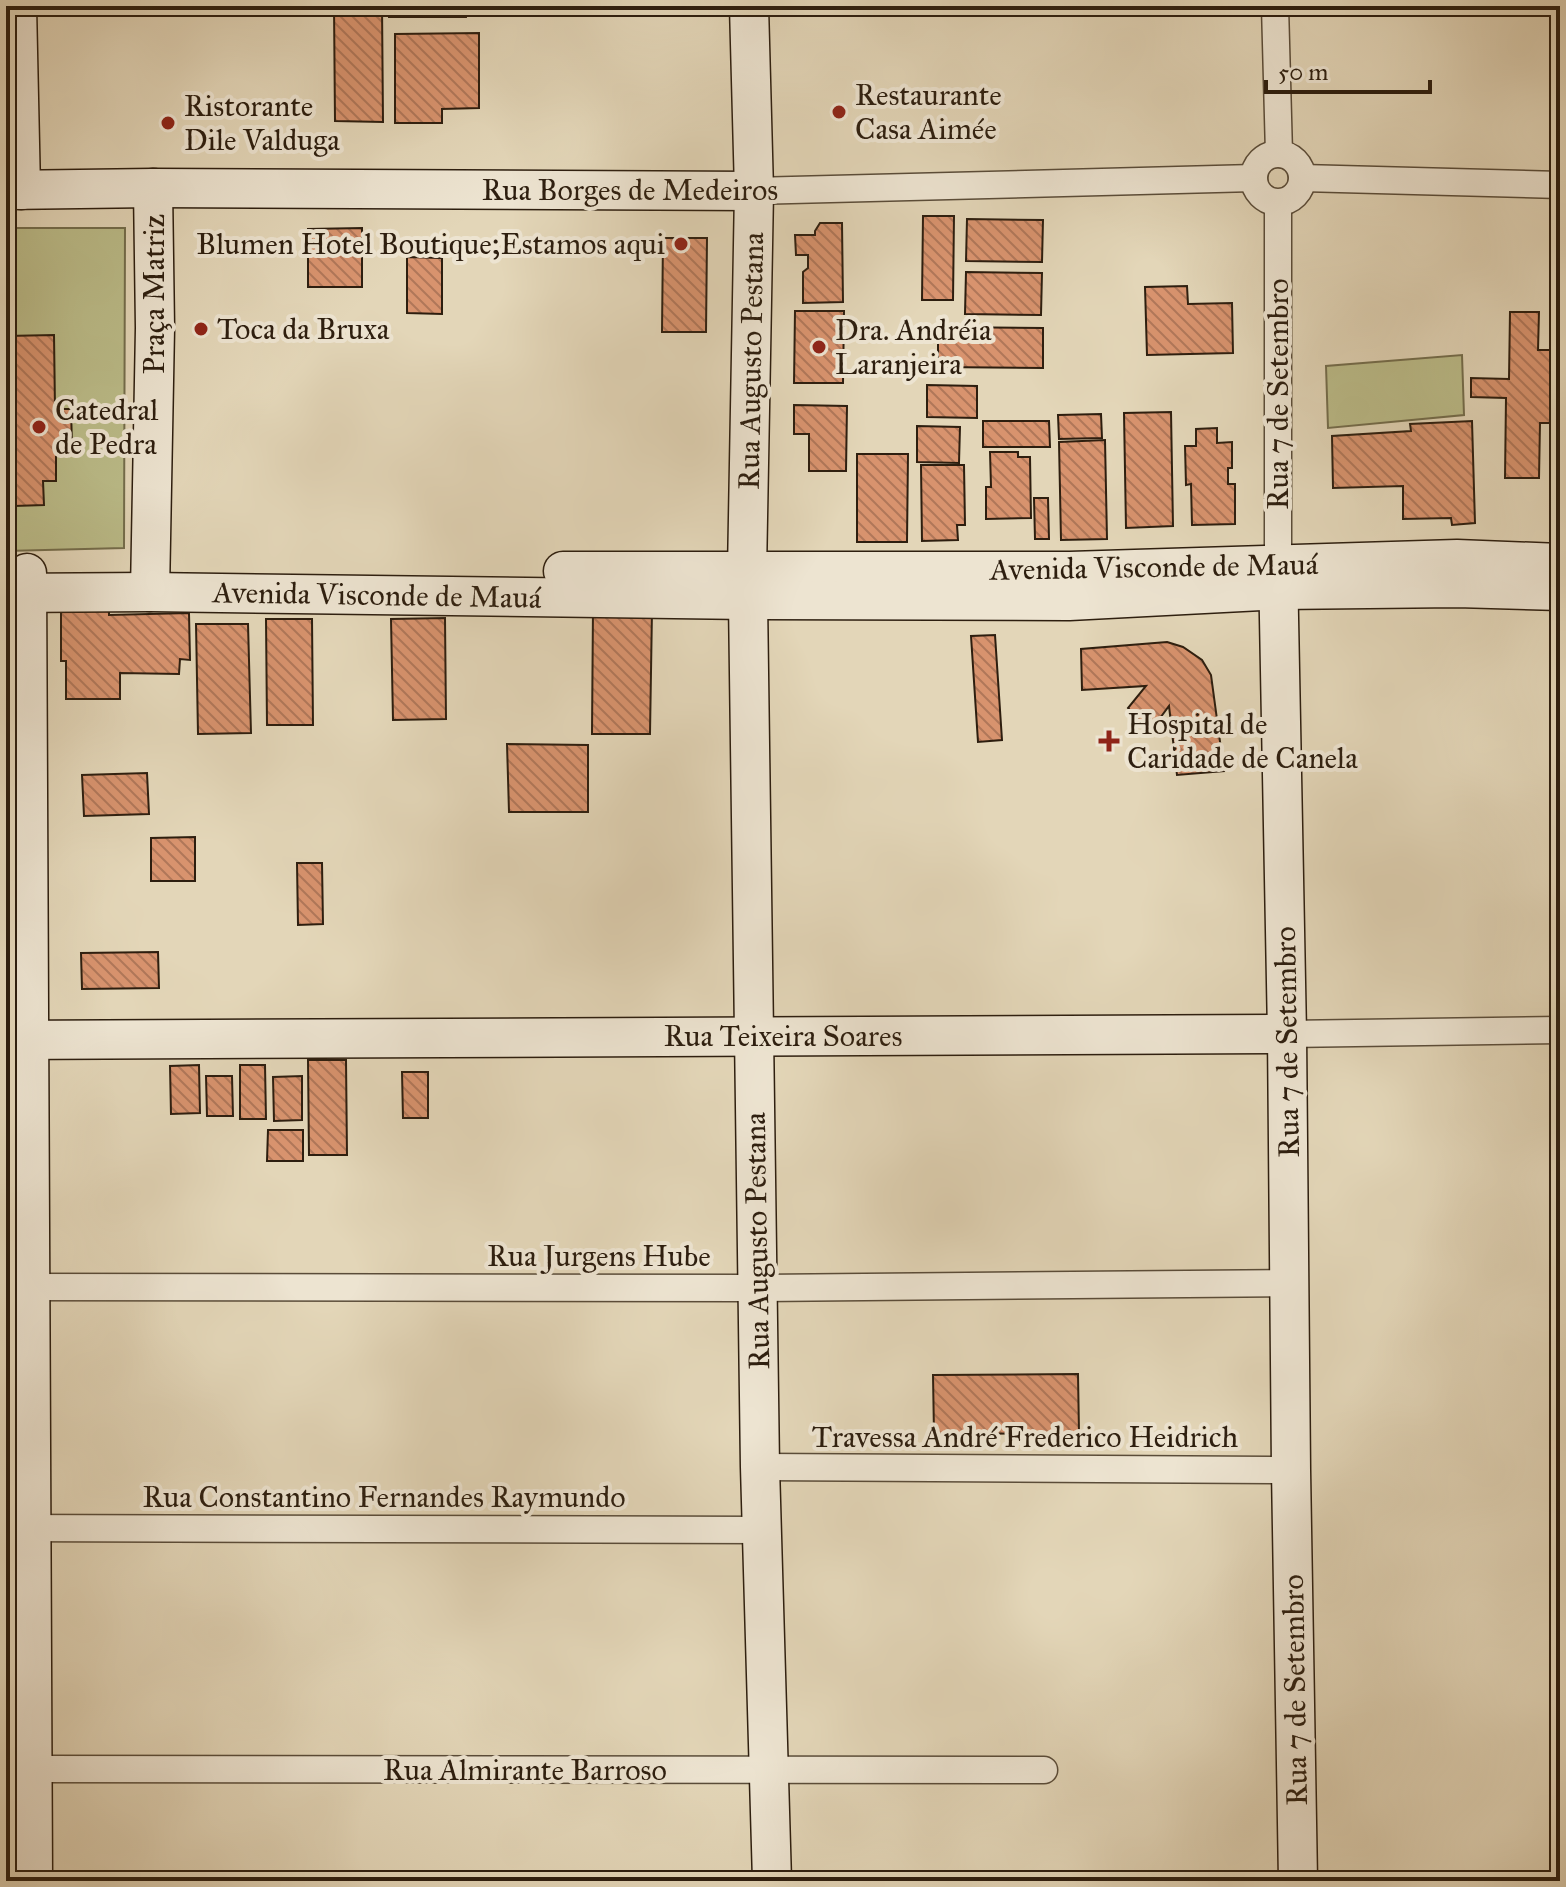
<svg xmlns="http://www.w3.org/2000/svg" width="1566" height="1887" viewBox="0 0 1566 1887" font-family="'IM FELL Great Primer',serif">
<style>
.green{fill:#bbbc89;stroke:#746d4c;stroke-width:2}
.building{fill:url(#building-back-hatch);stroke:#2d1e0f;stroke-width:2}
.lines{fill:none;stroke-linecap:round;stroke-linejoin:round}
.street-casing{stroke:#5a4c39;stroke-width:29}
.secondary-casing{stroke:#2d1e0f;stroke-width:41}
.street{stroke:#ede4d1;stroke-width:26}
.secondary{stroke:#ede4d1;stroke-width:38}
.poi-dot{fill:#8f2418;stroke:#ede4d1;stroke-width:3}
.labels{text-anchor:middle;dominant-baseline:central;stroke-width:8;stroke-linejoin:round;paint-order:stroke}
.poi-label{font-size:30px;fill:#2d1e0f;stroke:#ede4d1;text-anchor:start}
.street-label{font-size:30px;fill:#2d1e0f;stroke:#ede4d1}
</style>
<defs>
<pattern id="building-back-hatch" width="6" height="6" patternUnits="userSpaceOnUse" patternTransform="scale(2)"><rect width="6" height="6" fill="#d8936e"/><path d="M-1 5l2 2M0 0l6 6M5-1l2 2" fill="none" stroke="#b07759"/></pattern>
</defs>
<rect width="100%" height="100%" fill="#e3d6b8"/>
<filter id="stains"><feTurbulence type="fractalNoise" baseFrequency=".0025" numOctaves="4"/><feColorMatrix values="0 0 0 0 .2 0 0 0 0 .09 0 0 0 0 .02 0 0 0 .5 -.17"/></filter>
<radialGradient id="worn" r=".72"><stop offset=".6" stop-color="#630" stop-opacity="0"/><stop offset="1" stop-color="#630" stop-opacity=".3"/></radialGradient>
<!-- green -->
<g class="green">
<path d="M 6,228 L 125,228 L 124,548 L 6,551 Z"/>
<path d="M 1462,355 L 1464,415 L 1328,428 L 1326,366 Z"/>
</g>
<!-- building -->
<g class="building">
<path d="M 334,6 L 382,6 L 383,122 L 335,121 Z"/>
<path d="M 389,6 L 467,6 L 466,17 L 389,17 Z"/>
<rect x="820" y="6" width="41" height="6"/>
<path d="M 479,33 L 479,108 L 442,109 L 442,123 L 395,123 L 395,34 Z"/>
<path d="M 923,216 L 954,216 L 953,300 L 922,300 Z"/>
<path d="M 967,219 L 1043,220 L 1042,262 L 966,261 Z"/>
<path d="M 820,223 L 842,223 L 843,302 L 803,303 L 803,272 L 808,268 L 808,255 L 796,255 L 795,235 L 815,235 L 815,231 Z"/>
<path d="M 362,228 L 362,287 L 308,287 L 308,229 Z"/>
<path d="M 663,238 L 707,238 L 706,332 L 662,332 Z"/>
<path d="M 407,257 L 442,258 L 442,314 L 407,313 Z"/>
<path d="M 966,272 L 1042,273 L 1041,315 L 965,314 Z"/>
<path d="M 1187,286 L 1188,304 L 1232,303 L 1233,353 L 1147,355 L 1145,287 Z"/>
<path d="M 795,311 L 844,311 L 843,383 L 794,383 Z"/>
<path d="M 1510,312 L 1539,312 L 1538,350 L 1560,350 L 1560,423 L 1540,423 L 1539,478 L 1505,478 L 1506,398 L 1471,397 L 1471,378 L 1509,379 Z"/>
<path d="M 938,327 L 1043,328 L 1043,368 L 938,367 Z"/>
<path d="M 54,335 L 55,409 L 71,409 L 72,446 L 56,446 L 56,481 L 43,481 L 44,505 L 14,506 L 14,481 L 6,481 L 6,336 Z"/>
<path d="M 927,385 L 977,386 L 977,418 L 927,417 Z"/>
<path d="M 794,405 L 847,406 L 846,471 L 809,471 L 809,434 L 794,434 Z"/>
<path d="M 1171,412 L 1173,526 L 1126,528 L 1124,413 Z"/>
<path d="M 1101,414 L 1102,438 L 1059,439 L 1058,415 Z"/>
<path d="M 983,421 L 1049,421 L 1050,447 L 983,447 Z"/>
<path d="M 1472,421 L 1475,523 L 1452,525 L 1451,518 L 1403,519 L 1403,486 L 1333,488 L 1332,436 L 1411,431 L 1410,424 Z"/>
<path d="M 917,426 L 960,427 L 959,463 L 917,462 Z"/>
<path d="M 1217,428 L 1217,443 L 1232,442 L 1232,468 L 1228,468 L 1228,484 L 1235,484 L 1235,524 L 1192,525 L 1191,484 L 1186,485 L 1185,446 L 1196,446 L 1196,429 Z"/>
<path d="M 1105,440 L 1107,539 L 1061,540 L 1059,442 Z"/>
<path d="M 990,452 L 1018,452 L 1018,457 L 1030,457 L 1031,518 L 986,519 L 986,487 L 991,487 Z"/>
<path d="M 857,454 L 908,454 L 907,542 L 857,542 Z"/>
<path d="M 921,465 L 964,465 L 965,525 L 957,525 L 958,540 L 922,541 Z"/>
<path d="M 1034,498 L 1048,498 L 1049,539 L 1035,539 Z"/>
<path d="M 61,599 L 109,599 L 109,615 L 189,613 L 190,660 L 180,659 L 179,674 L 120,673 L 120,699 L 66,699 L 66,661 L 61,661 Z"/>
<path d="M 593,608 L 652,610 L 650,734 L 592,734 Z"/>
<path d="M 445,618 L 446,719 L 393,720 L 391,619 Z"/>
<path d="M 266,619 L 312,619 L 313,725 L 267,725 Z"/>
<path d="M 196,624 L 248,624 L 251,733 L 198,734 Z"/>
<path d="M 995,635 L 1002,740 L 978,742 L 971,636 Z"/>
<path d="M 1167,642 L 1183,647 L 1202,660 L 1211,675 L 1224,771 L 1177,775 L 1169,706 L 1149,733 L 1128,708 L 1146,686 L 1082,690 L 1081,649 Z"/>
<path d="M 507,744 L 588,745 L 588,812 L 509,812 Z"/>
<path d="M 147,773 L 149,814 L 84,816 L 82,775 Z"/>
<path d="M 195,837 L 195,881 L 151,881 L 151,838 Z"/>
<path d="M 297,863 L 322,863 L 323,924 L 298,925 Z"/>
<path d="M 158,952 L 159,988 L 82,989 L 81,953 Z"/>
<path d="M 308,1060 L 346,1060 L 347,1155 L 309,1155 Z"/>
<path d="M 199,1065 L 200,1113 L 171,1114 L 170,1066 Z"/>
<path d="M 240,1065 L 265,1065 L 266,1119 L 240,1119 Z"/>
<path d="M 402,1072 L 428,1072 L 428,1118 L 403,1118 Z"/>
<path d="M 206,1076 L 232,1076 L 233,1116 L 207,1116 Z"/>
<path d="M 302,1076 L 302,1120 L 274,1121 L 273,1077 Z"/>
<path d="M 268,1130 L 303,1130 L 303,1161 L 267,1161 Z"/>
<path d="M 1078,1374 L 1079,1433 L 934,1434 L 933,1375 Z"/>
</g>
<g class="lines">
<!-- street casing -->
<g class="street-casing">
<g id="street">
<path d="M 1275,6 L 1279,154"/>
<circle cx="1278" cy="178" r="24"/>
<path d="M 1302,178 L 1560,185"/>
<path d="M 754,191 L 1254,178"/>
<path d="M 1278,203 L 1278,564"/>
<path d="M 1287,1034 L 1560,1030"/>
<path d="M 6,1287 L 757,1288 L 1289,1283"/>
<path d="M 760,1467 L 1291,1470"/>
<path d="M 6,1528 L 762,1530"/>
<path d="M 32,1769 L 1044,1770"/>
</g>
</g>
<!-- secondary casing -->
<g class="secondary-casing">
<g id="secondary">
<path d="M 17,6 L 21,190"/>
<path d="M 6,190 L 153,188 L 754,191"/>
<path d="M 1278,566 L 1287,1034 L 1291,1470 L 1298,1881"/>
<path d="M 563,571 L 1070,571 L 1457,559 L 1560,563"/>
<path d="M 747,572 L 754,191 L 749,6"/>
<path d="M 27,573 L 33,1881"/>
<path d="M 150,592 L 155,328 L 153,188"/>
<path d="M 6,593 L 150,592 L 748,600 L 1069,601 L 1279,590 L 1457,588 L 1560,591"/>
<path d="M 748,600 L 760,1467 L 772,1881"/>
<path d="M 6,1040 L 1287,1034"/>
</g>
</g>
<!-- street -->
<use href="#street" class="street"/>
<!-- secondary -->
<use href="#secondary" class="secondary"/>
</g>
<!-- markers -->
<g class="poi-dot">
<circle cx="839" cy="112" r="8"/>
<circle cx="168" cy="123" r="8"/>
<circle cx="681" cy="244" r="8"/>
<circle cx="201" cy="329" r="8"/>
<circle cx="819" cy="347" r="8"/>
<circle cx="39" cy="427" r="8"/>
<path d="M1105 729h8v8h8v8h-8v8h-8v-8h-8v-8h8z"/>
</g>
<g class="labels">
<!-- poi labels -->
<g class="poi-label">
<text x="855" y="95">Restaurante<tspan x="855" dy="34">Casa Aimée</tspan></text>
<text x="184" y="106">Ristorante<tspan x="184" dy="34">Dile Valduga</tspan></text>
<text x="665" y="244" text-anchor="end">Blumen Hotel Boutique;Estamos aqui</text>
<text x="217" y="329">Toca da Bruxa</text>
<text x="835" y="330">Dra. Andréia<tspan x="835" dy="34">Laranjeira</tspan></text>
<text x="55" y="410">Catedral<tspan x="55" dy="34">de Pedra</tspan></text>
<text x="1127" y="724">Hospital de<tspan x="1127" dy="34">Caridade de Canela</tspan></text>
</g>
<!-- street labels -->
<g class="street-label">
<text x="630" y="190">Rua Borges de Medeiros</text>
<text transform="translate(154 294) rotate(-90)">Praça Matriz</text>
<text transform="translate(751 361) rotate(-89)">Rua Augusto Pestana</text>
<text transform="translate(1278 394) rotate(-90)">Rua 7 de Setembro</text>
<text transform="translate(1154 567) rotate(-1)">Avenida Visconde de Mauá</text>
<text transform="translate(377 595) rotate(1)">Avenida Visconde de Mauá</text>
<text x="783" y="1036">Rua Teixeira Soares</text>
<text transform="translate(1287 1042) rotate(-91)">Rua 7 de Setembro</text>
<text transform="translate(757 1241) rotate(-91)">Rua Augusto Pestana</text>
<text x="599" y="1256">Rua Jurgens Hube</text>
<text x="1025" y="1437">Travessa André Frederico Heidrich</text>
<text x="384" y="1497">Rua Constantino Fernandes Raymundo</text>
<text transform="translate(1295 1690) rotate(-91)">Rua 7 de Setembro</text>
<text x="525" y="1770">Rua Almirante Barroso</text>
</g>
</g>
<!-- margin -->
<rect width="1566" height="1887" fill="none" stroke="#e3d6b8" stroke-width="32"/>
<rect x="8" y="8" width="1550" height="1871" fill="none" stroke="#2d1e0f" stroke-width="4"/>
<rect x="16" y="16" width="1534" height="1855" fill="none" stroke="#2d1e0f" stroke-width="2"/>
<!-- scale -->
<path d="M1266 80v12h164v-12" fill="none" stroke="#2d1e0f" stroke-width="4"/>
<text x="1278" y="80" font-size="24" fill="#2d1e0f" stroke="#ede4d1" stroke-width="6" paint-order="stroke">50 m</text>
<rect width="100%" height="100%" filter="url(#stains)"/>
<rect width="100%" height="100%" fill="url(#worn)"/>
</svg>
